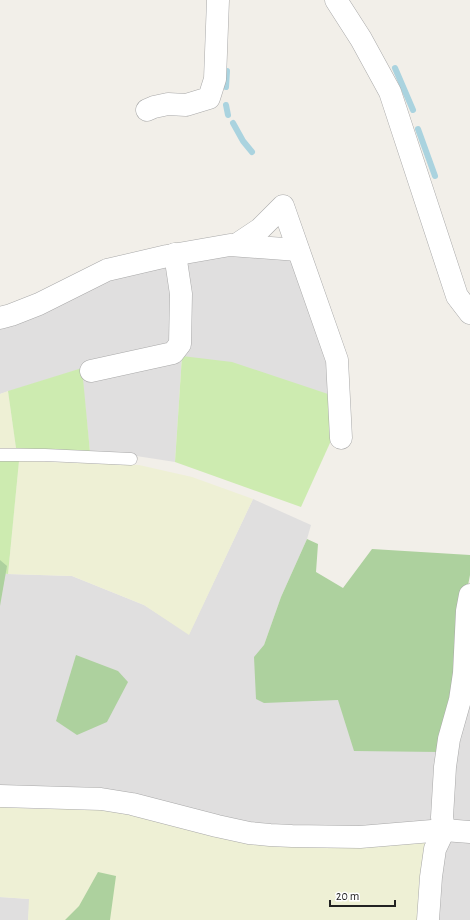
<svg xmlns="http://www.w3.org/2000/svg" width="470" height="920" viewBox="0 0 470 920" font-family="'Alegreya Sans',sans-serif">
<style>
.residential{fill:#e0dfdf}
.farmland{fill:#eef0d5}
.grass{fill:#cdebb0}
.forest{fill:#add19e}
.lines{fill:none;stroke-linecap:round;stroke-linejoin:round}
.stream{stroke:#aad3df;stroke-width:6}
.lane-casing{stroke:#a9a9a9;stroke-width:13}
.street-casing{stroke:#a9a9a9;stroke-width:23}
.lane{stroke:#fff;stroke-width:12}
.street{stroke:#fff;stroke-width:22}
</style>
<rect width="100%" height="100%" fill="#f2efe9"/>
<!-- residential -->
<g class="residential">
<path d="M 232,251 L 296,254 L 349,401 L 182,356 L 175,462 L 130,455 L 90,452 L 82,376 L 182,356 L 179,258 Z"/>
<path d="M 171,261 L 175,344 L 87,367 L 0,394 L 0,322 L 107,273 Z"/>
<path d="M 253,499 L 311,525 L 307,539 L 281,597 L 264,645 L 365,689 L 439,752 L 438,824 L 348,829 L 252,828 L 149,804 L 98,787 L 0,787 L 0,573 L 8,574 L 72,576 L 144,605 L 189,634 Z"/>
<path d="M 470,638 L 470,825 L 449,822 L 448,768 Z"/>
<path d="M 447,834 L 470,836 L 470,920 L 434,920 Z"/>
<path d="M 0,897 L 30,899 L 28,920 L 0,920 Z"/>
</g>
<!-- farmland -->
<g class="farmland">
<path d="M 8,391 L 16,448 L 0,448 L 0,394 Z"/>
<path d="M 19,461 L 139,465 L 192,477 L 253,499 L 189,635 L 144,605 L 72,576 L 8,574 Z"/>
<path d="M 0,806 L 31,809 L 125,809 L 206,828 L 430,835 L 418,920 L 28,920 L 29,899 L 0,897 Z"/>
</g>
<!-- grass -->
<g class="grass">
<path d="M 182,356 L 232,362 L 349,401 L 301,507 L 175,462 Z"/>
<path d="M 82,368 L 90,452 L 16,448 L 8,391 Z"/>
<path d="M 0,461 L 19,461 L 8,574 L 0,573 Z"/>
</g>
<!-- forest -->
<g class="forest">
<path d="M 307,539 L 318,544 L 316,572 L 343,588 L 372,549 L 470,555 L 470,575 L 460,627 L 460,684 L 439,752 L 354,751 L 338,700 L 264,703 L 256,699 L 254,657 L 264,645 L 281,597 Z"/>
<path d="M 0,560 L 7,566 L 0,606 Z"/>
<path d="M 76,655 L 118,671 L 128,682 L 107,722 L 77,735 L 56,721 Z"/>
<path d="M 98,872 L 116,876 L 110,920 L 65,920 L 79,906 Z"/>
</g>
<g class="lines">
<!-- stream -->
<g class="stream">
<path d="M 395,68 L 413,110"/>
<path d="M 226,87 L 227,71"/>
<path d="M 226,105 L 228,115"/>
<path d="M 233,123 L 243,141 L 252,152"/>
<path d="M 418,129 L 435,176"/>
</g>
<!-- lane casing -->
<g class="lane-casing">
<path id="lane" d="M 0,455 L 45,455 L 131,459"/>
</g>
<!-- street casing -->
<g class="street-casing">
<g id="street">
<path d="M 336,0 L 361,39 L 390,92 L 457,296 L 470,313"/>
<path d="M 147,110 L 154,107 L 168,104 L 186,105 L 209,98 L 215,79 L 218,0"/>
<path d="M 236,245 L 260,229 L 283,206 L 337,360 L 341,438"/>
<path d="M 0,318 L 11,315 L 39,304 L 107,270 L 167,256 L 230,245 L 298,250"/>
<path d="M 91,371 L 173,353 L 180,344 L 181,294 L 175,254"/>
<path d="M 0,796 L 101,799 L 132,804 L 217,826 L 249,833 L 270,835 L 292,836 L 360,837 L 444,830 L 470,832"/>
<path d="M 428,920 L 431,877 L 435,849 L 444,830 L 442,817 L 445,767 L 449,739 L 460,700 L 464,673 L 467,611 L 470,595"/>
</g>
</g>
<!-- lane -->
<use href="#lane" class="lane"/>
<!-- street -->
<use href="#street" class="street"/>
</g>
<!-- scale -->
<path d="M330 900v6h65v-6" fill="none" stroke="#222222" stroke-width="2"/>
<text x="336" y="900" font-size="12" fill="#222222" stroke="#ffffff" stroke-width="3" paint-order="stroke">20 m</text>
</svg>
